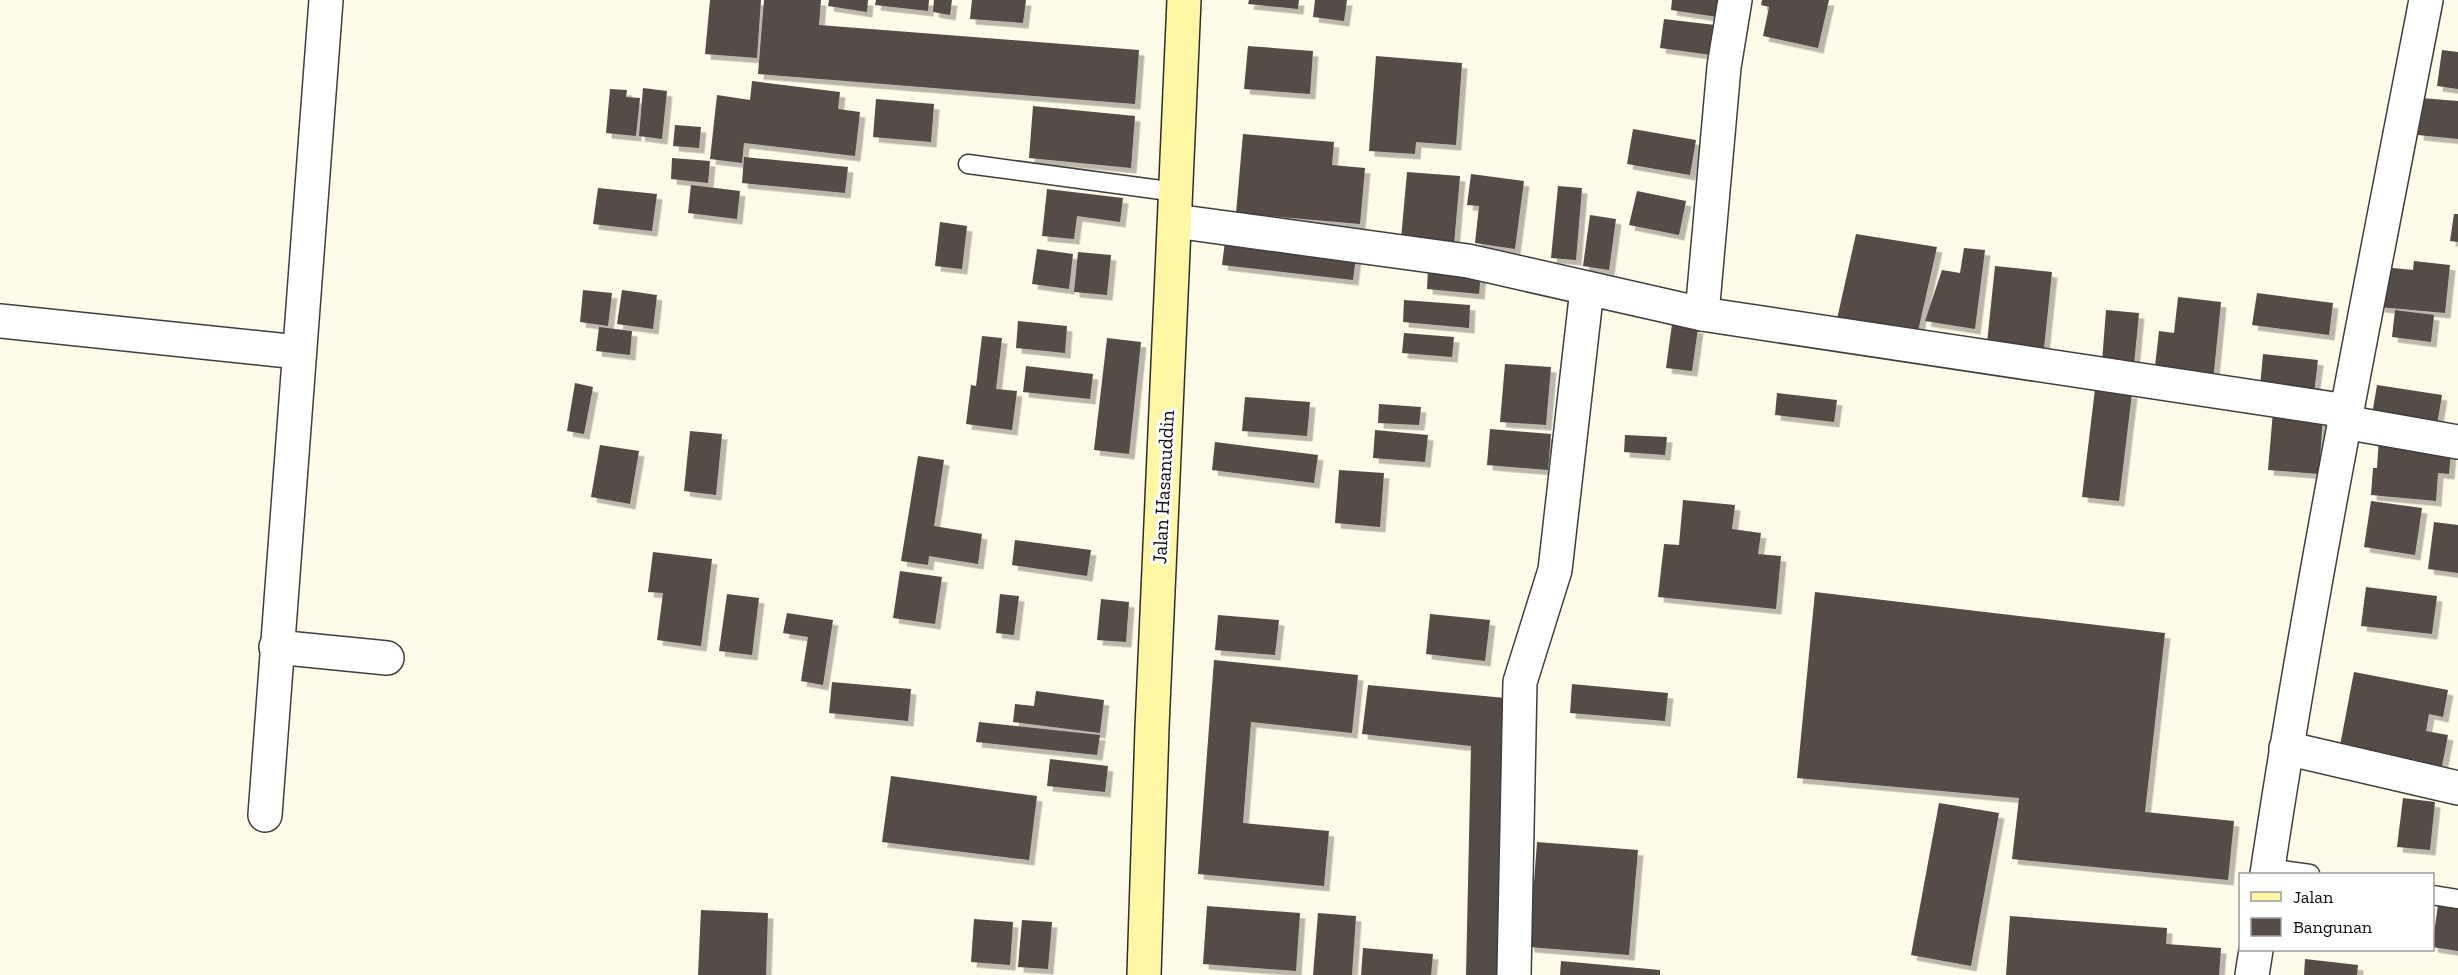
<svg xmlns="http://www.w3.org/2000/svg" width="2458" height="975" viewBox="0 0 2458 975" font-family="'Zilla Slab',serif">
<style>
.building{fill:#544c47;filter:url(#shadow)}
.lines{fill:none;stroke-linecap:round;stroke-linejoin:round}
.service-casing{stroke:#3e3e3e;stroke-width:21}
.minor-casing{stroke:#3e3e3e;stroke-width:36}
.secondary-casing{stroke:#2d2d2d;stroke-width:36}
.service{stroke:#fff;stroke-width:18}
.minor{stroke:#fff;stroke-width:33}
.secondary{stroke:#fff7a4;stroke-width:33}
.labels{text-anchor:middle;dominant-baseline:central;stroke-width:6;stroke-linejoin:round;paint-order:stroke}
.street-label{font-size:20px;fill:#0b0b0b;stroke:#fff}
</style>
<defs>
<filter id="shadow"><feDropShadow dx="5.5" dy="5.5" stdDeviation="0" flood-color="#0004"/></filter>
</defs>
<rect width="100%" height="100%" fill="#fffbe9"/>
<!-- building -->
<g class="building">
<path d="M 710,0 L 761,0 L 757,58 L 705,54 Z"/>
<path d="M 764,0 L 821,0 L 819,25 L 1139,50 L 1135,104 L 758,74 Z"/>
<path d="M 829,0 L 868,0 L 867,12 L 828,6 Z"/>
<path d="M 876,0 L 929,0 L 928,11 L 875,5 Z"/>
<path d="M 934,0 L 952,0 L 950,15 L 933,12 Z"/>
<path d="M 972,0 L 1026,0 L 1023,23 L 970,19 Z"/>
<path d="M 1249,0 L 1299,0 L 1298,9 L 1248,4 Z"/>
<path d="M 1315,0 L 1347,0 L 1344,21 L 1313,17 Z"/>
<path d="M 1672,0 L 1727,0 L 1724,18 L 1671,10 Z"/>
<path d="M 1762,0 L 1829,0 L 1818,48 L 1763,36 L 1769,7 L 1761,5 Z"/>
<path d="M 1664,19 L 1715,25 L 1711,55 L 1660,48 Z"/>
<path d="M 1248,46 L 1313,51 L 1310,94 L 1244,89 Z"/>
<path d="M 2442,50 L 2458,52 L 2458,89 L 2437,86 Z"/>
<path d="M 1376,56 L 1462,63 L 1456,145 L 1416,142 L 1415,154 L 1369,151 Z"/>
<path d="M 752,81 L 840,92 L 838,109 L 860,112 L 855,156 L 744,143 L 742,163 L 710,159 L 717,95 L 750,100 Z"/>
<path d="M 643,88 L 667,91 L 662,139 L 639,136 Z"/>
<path d="M 610,89 L 627,90 L 626,97 L 640,98 L 636,136 L 606,133 Z"/>
<path d="M 2421,98 L 2458,101 L 2458,139 L 2418,135 Z"/>
<path d="M 876,99 L 934,104 L 931,142 L 873,137 Z"/>
<path d="M 1033,106 L 1135,116 L 1131,168 L 1029,158 Z"/>
<path d="M 675,125 L 701,127 L 699,148 L 673,146 Z"/>
<path d="M 1633,129 L 1696,140 L 1690,175 L 1627,164 Z"/>
<path d="M 1243,134 L 1334,142 L 1332,165 L 1365,168 L 1360,224 L 1236,213 Z"/>
<path d="M 744,157 L 848,167 L 845,193 L 742,183 Z"/>
<path d="M 672,158 L 710,161 L 708,183 L 671,179 Z"/>
<path d="M 1407,172 L 1460,176 L 1454,244 L 1401,239 Z"/>
<path d="M 1471,174 L 1524,181 L 1515,249 L 1475,243 L 1479,206 L 1467,205 Z"/>
<path d="M 691,185 L 740,191 L 737,219 L 688,213 Z"/>
<path d="M 1558,186 L 1582,188 L 1576,260 L 1551,258 Z"/>
<path d="M 598,188 L 657,194 L 652,231 L 593,224 Z"/>
<path d="M 1047,189 L 1123,198 L 1120,222 L 1077,216 L 1074,239 L 1042,236 Z"/>
<path d="M 1637,191 L 1686,201 L 1679,235 L 1629,225 Z"/>
<path d="M 2454,214 L 2458,214 L 2458,242 L 2450,241 Z"/>
<path d="M 1590,215 L 1616,219 L 1609,270 L 1583,266 Z"/>
<path d="M 940,222 L 967,226 L 962,269 L 935,266 Z"/>
<path d="M 1856,234 L 1937,247 L 1918,331 L 1837,319 Z"/>
<path d="M 1225,241 L 1356,256 L 1353,280 L 1222,265 Z"/>
<path d="M 1964,248 L 1985,250 L 1975,329 L 1925,321 L 1942,270 L 1960,273 Z"/>
<path d="M 1037,249 L 1073,254 L 1069,289 L 1032,284 Z"/>
<path d="M 1078,252 L 1111,255 L 1107,295 L 1074,292 Z"/>
<path d="M 2414,261 L 2450,265 L 2445,313 L 2379,307 L 2383,267 L 2413,270 Z"/>
<path d="M 1995,266 L 2052,272 L 2044,348 L 1987,343 Z"/>
<path d="M 1428,269 L 1481,273 L 1479,294 L 1427,289 Z"/>
<path d="M 583,290 L 612,293 L 608,326 L 580,322 Z"/>
<path d="M 622,290 L 657,295 L 653,329 L 617,324 Z"/>
<path d="M 2257,293 L 2333,303 L 2329,335 L 2252,325 Z"/>
<path d="M 2178,297 L 2221,302 L 2213,381 L 2154,375 L 2159,331 L 2174,333 Z"/>
<path d="M 1404,300 L 1470,305 L 1469,328 L 1403,322 Z"/>
<path d="M 2106,310 L 2139,313 L 2134,365 L 2102,362 Z"/>
<path d="M 2395,310 L 2434,315 L 2431,342 L 2392,337 Z"/>
<path d="M 1018,321 L 1067,326 L 1065,353 L 1016,348 Z"/>
<path d="M 1672,324 L 1698,328 L 1692,371 L 1666,368 Z"/>
<path d="M 599,327 L 632,331 L 630,355 L 596,351 Z"/>
<path d="M 1404,333 L 1454,337 L 1452,357 L 1402,353 Z"/>
<path d="M 982,336 L 1002,338 L 996,389 L 1017,391 L 1012,430 L 966,424 L 971,385 L 976,386 Z"/>
<path d="M 1107,338 L 1141,342 L 1129,454 L 1094,450 Z"/>
<path d="M 2263,354 L 2318,360 L 2314,393 L 2260,387 Z"/>
<path d="M 1505,364 L 1551,367 L 1546,425 L 1500,422 Z"/>
<path d="M 1026,366 L 1093,374 L 1090,399 L 1023,392 Z"/>
<path d="M 575,383 L 593,387 L 584,434 L 567,431 Z"/>
<path d="M 2377,385 L 2442,395 L 2436,431 L 2371,421 Z"/>
<path d="M 2095,389 L 2132,393 L 2119,501 L 2082,497 Z"/>
<path d="M 1777,393 L 1837,400 L 1834,422 L 1775,415 Z"/>
<path d="M 1245,397 L 1310,402 L 1307,436 L 1242,431 Z"/>
<path d="M 1379,404 L 1421,407 L 1419,425 L 1378,423 Z"/>
<path d="M 2273,411 L 2323,415 L 2319,474 L 2268,470 Z"/>
<path d="M 1490,429 L 1551,434 L 1548,470 L 1487,465 Z"/>
<path d="M 1375,430 L 1428,435 L 1425,462 L 1373,458 Z"/>
<path d="M 690,431 L 722,434 L 716,495 L 684,491 Z"/>
<path d="M 1625,435 L 1667,437 L 1665,455 L 1624,452 Z"/>
<path d="M 2379,436 L 2452,442 L 2449,474 L 2438,473 L 2436,501 L 2371,495 L 2373,468 L 2377,468 Z"/>
<path d="M 1215,442 L 1318,455 L 1314,483 L 1212,470 Z"/>
<path d="M 600,445 L 639,451 L 630,504 L 591,497 Z"/>
<path d="M 918,456 L 944,460 L 934,526 L 982,534 L 978,564 L 929,556 L 928,565 L 901,561 Z"/>
<path d="M 1339,470 L 1384,473 L 1380,527 L 1335,523 Z"/>
<path d="M 1683,500 L 1735,505 L 1732,529 L 1761,533 L 1758,554 L 1781,556 L 1776,609 L 1658,597 L 1664,544 L 1679,545 Z"/>
<path d="M 2371,501 L 2422,508 L 2415,555 L 2364,547 Z"/>
<path d="M 2434,522 L 2458,525 L 2458,573 L 2428,569 Z"/>
<path d="M 1015,540 L 1091,550 L 1087,576 L 1012,565 Z"/>
<path d="M 653,552 L 712,559 L 701,646 L 657,640 L 663,593 L 648,592 Z"/>
<path d="M 900,571 L 942,577 L 935,624 L 893,618 Z"/>
<path d="M 2366,587 L 2437,596 L 2432,634 L 2361,626 Z"/>
<path d="M 1815,592 L 2165,633 L 2145,812 L 2234,821 L 2228,880 L 2012,859 L 2019,798 L 1797,778 Z"/>
<path d="M 727,594 L 759,598 L 752,655 L 719,651 Z"/>
<path d="M 1000,594 L 1019,596 L 1014,635 L 996,633 Z"/>
<path d="M 1101,599 L 1129,602 L 1126,642 L 1097,640 Z"/>
<path d="M 787,613 L 833,620 L 823,685 L 801,681 L 808,637 L 783,633 Z"/>
<path d="M 1430,614 L 1490,620 L 1485,661 L 1426,654 Z"/>
<path d="M 1218,615 L 1279,620 L 1275,655 L 1215,650 Z"/>
<path d="M 1214,660 L 1358,675 L 1352,733 L 1251,722 L 1243,823 L 1329,831 L 1324,886 L 1198,874 Z"/>
<path d="M 2354,672 L 2448,690 L 2443,717 L 2429,714 L 2426,731 L 2448,735 L 2441,771 L 2339,751 Z"/>
<path d="M 832,682 L 911,689 L 908,721 L 829,713 Z"/>
<path d="M 1572,684 L 1668,693 L 1665,721 L 1570,713 Z"/>
<path d="M 1368,685 L 1516,699 L 1510,975 L 1466,975 L 1471,746 L 1362,734 Z"/>
<path d="M 1036,691 L 1104,700 L 1100,733 L 1013,722 L 1015,704 L 1034,706 Z"/>
<path d="M 979,722 L 1100,735 L 1097,755 L 976,742 Z"/>
<path d="M 1050,759 L 1108,766 L 1105,792 L 1047,786 Z"/>
<path d="M 891,776 L 1037,796 L 1029,860 L 882,842 Z"/>
<path d="M 2403,798 L 2435,802 L 2430,850 L 2397,847 Z"/>
<path d="M 1939,803 L 1999,813 L 1971,966 L 1911,955 Z"/>
<path d="M 1537,842 L 1638,850 L 1629,955 L 1529,947 L 1520,881 L 1534,882 Z"/>
<path d="M 2438,905 L 2458,908 L 2458,951 L 2432,947 Z"/>
<path d="M 1207,906 L 1300,913 L 1296,971 L 1203,964 Z"/>
<path d="M 701,910 L 768,913 L 766,975 L 698,975 Z"/>
<path d="M 1318,913 L 1356,916 L 1352,975 L 1313,975 Z"/>
<path d="M 2010,916 L 2167,928 L 2166,944 L 2221,948 L 2219,975 L 2006,975 Z"/>
<path d="M 974,919 L 1013,922 L 1010,965 L 971,962 Z"/>
<path d="M 1022,920 L 1052,922 L 1048,969 L 1018,967 Z"/>
<path d="M 1363,948 L 1433,954 L 1431,975 L 1361,975 Z"/>
<path d="M 2305,959 L 2358,965 L 2357,975 L 2304,975 Z"/>
<path d="M 1561,961 L 1660,970 L 1660,975 L 1560,975 Z"/>
</g>
<g class="lines">
<!-- service casing -->
<g class="service-casing">
<g id="service">
<path d="M 968,164 L 1176,192"/>
<path d="M 2268,868 L 2310,874"/>
<path d="M 2432,895 L 2458,899"/>
</g>
</g>
<!-- minor casing -->
<g class="minor-casing">
<g id="minor">
<path d="M 1175,221 L 1468,261 L 1702,314 L 2347,411"/>
<path d="M 1702,314 L 1724,67 L 1735,0"/>
<path d="M 0,321 L 298,352"/>
<path d="M 2344,422 L 2458,442"/>
<path d="M 276,647 L 387,658"/>
<path d="M 2286,748 L 2458,788"/>
<path d="M 265,815 L 326,0"/>
<path d="M 2267,874 C 2311,581 2370,291 2426,0"/>
<path d="M 1514,975 L 1520,682 L 1555,570 L 1587,289"/>
<path d="M 2252,975 L 2256,950"/>
</g>
</g>
<!-- secondary casing -->
<g class="secondary-casing">
<path id="secondary" d="M 1144,975 L 1152,728 L 1184,0"/>
</g>
<!-- service -->
<use href="#service" class="service"/>
<!-- minor -->
<use href="#minor" class="minor"/>
<!-- secondary -->
<use href="#secondary" class="secondary"/>
</g>
<g class="labels">
<!-- street labels -->
<g class="street-label">
<text transform="translate(1163 487) rotate(-87)">Jalan Hasanuddin</text>
</g>
</g>
<!-- legend -->
<rect x="2239" y="873" width="195" height="78" fill="#ffffff" stroke="#9d9d9d" stroke-width="1.5"/>
<rect x="2251" y="892" width="30" height="9" fill="#fff7a4" stroke="#9d9d9d" stroke-width="1.5"/>
<text x="2293" y="903" font-size="18" fill="#0b0b0b">Jalan</text>
<rect x="2251" y="918" width="30" height="18" fill="#544c47" stroke="#9d9d9d" stroke-width="1.5"/>
<text x="2293" y="933" font-size="18" fill="#0b0b0b">Bangunan</text>
</svg>
